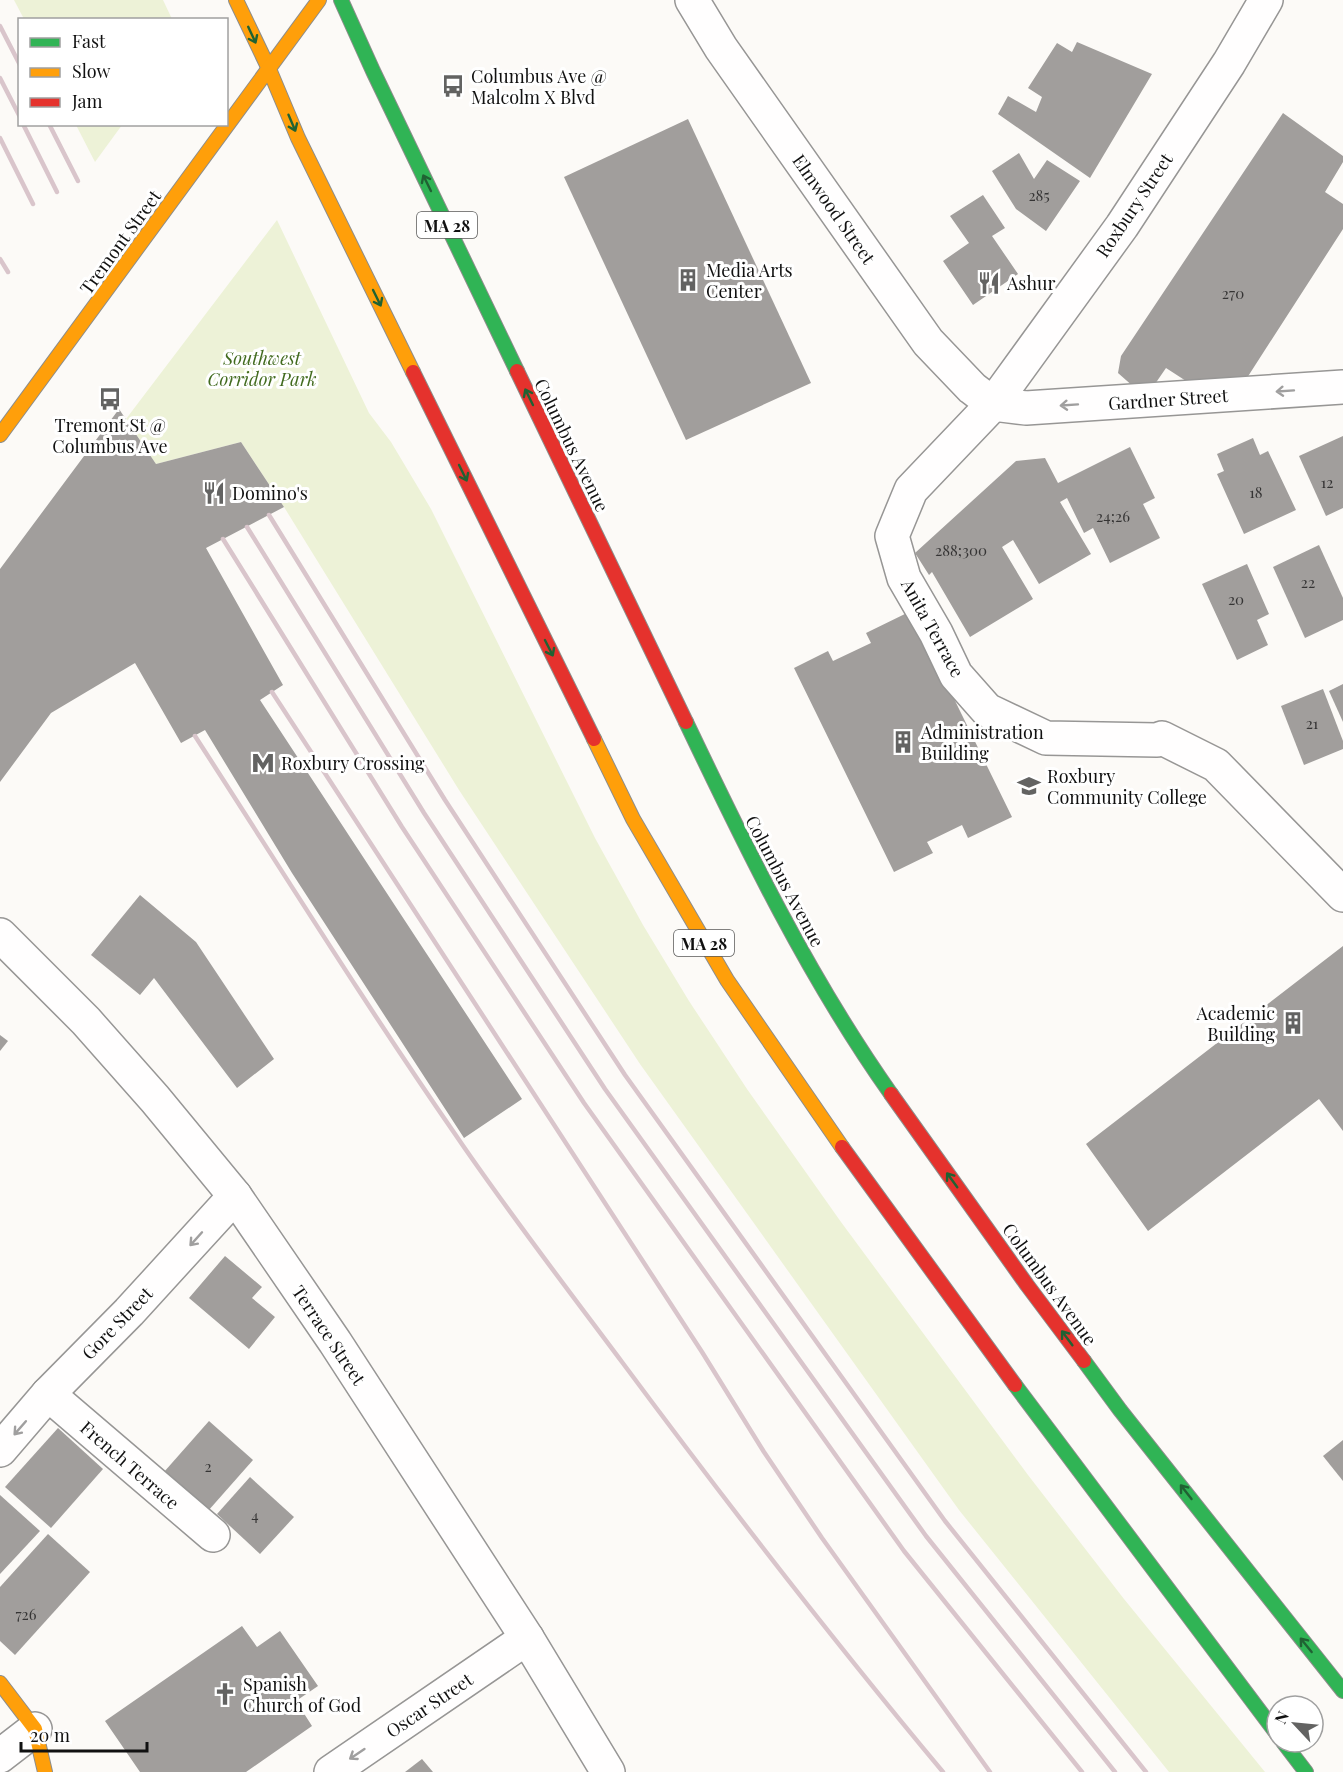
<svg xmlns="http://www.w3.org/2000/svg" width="1343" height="1772" viewBox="0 0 1343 1772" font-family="'Playfair Display',serif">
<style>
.green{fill:#edf2d7}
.building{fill:#a19e9c}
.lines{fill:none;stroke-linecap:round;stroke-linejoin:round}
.street-casing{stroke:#979695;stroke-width:36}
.fast-casing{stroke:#8d8d8b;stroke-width:16}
.slow-casing{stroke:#8d8d8b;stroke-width:16}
.jam-casing{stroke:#8d8d8b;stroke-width:16}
.street{stroke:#fffefe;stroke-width:33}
.fast{stroke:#30b455;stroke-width:14}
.slow{stroke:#ff9f0a;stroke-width:14}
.jam{stroke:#e5322d;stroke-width:14}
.rail{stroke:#d9c5cb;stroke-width:4.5}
.oneway{stroke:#206233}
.oneway2{stroke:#a09f9f}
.labels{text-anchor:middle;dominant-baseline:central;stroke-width:6;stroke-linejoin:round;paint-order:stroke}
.number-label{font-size:15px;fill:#353434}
.shield{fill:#fff;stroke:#585858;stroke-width:1.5}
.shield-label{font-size:16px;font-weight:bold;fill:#111}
.poi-label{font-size:18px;fill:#111;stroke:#fff;text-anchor:start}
.street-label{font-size:18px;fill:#111;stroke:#fff}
.park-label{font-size:18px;font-style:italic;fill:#426b1f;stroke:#fff}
</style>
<rect width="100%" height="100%" fill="#fcfaf7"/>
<!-- green -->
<g class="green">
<path d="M 14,0 L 163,0 L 172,19 L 24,19 Z"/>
<path d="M 76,125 L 122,125 L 95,162 Z"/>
<path d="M 277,220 L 369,413 L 391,442 L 431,509 L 595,838 L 643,925 L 689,1001 L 747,1089 L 841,1222 L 1028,1475 L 1124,1599 L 1265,1772 L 1169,1772 L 959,1510 L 640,1064 L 459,790 L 284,507 L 241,442 L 156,464 L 126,419 Z"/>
</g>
<!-- building -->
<g class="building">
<path d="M 1077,42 L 1152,74 L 1090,178 L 998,114 L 1008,96 L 1036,112 L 1042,97 L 1028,88 L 1057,43 L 1072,52 Z"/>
<path d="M 1283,113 L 1343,156 L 1343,162 L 1325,192 L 1343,204 L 1343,229 L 1245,381 L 1200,390 L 1166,368 L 1155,384 L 1135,388 L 1118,373 L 1121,356 Z"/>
<path d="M 688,119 L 811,383 L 686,440 L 564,177 Z"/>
<path d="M 1019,153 L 1034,179 L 1047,160 L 1080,181 L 1046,231 L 1016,209 L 992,171 Z"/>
<path d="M 983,195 L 1005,228 L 992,236 L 1018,274 L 973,305 L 943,261 L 969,243 L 950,216 Z"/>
<path d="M 119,409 L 156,464 L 241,442 L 284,507 L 206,548 L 283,685 L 260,700 L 522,1099 L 464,1138 L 292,873 L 205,730 L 181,743 L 135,663 L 51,713 L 0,782 L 0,569 Z"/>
<path d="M 1343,436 L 1343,508 L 1326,516 L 1299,456 Z"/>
<path d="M 1253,438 L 1260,455 L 1268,451 L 1296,510 L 1244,534 L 1217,474 L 1224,471 L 1217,454 Z"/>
<path d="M 1130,447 L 1155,498 L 1143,504 L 1160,538 L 1110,563 L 1093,528 L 1084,533 L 1067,498 L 1060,502 L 1091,554 L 1039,584 L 1013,540 L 1002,547 L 1033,599 L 970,637 L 932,572 L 929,575 L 915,553 L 1016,461 L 1045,458 L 1058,483 Z"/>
<path d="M 1319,545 L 1343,598 L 1343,620 L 1305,638 L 1273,567 Z"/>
<path d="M 1247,564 L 1269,614 L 1257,620 L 1268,645 L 1237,660 L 1202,584 Z"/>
<path d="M 911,611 L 1012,817 L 968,838 L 962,825 L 927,842 L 933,853 L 894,872 L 794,668 L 828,651 L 833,661 L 871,643 L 866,633 Z"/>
<path d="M 1343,684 L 1343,722 L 1329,691 Z"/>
<path d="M 1323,689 L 1343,741 L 1343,749 L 1304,765 L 1281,706 Z"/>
<path d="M 140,895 L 196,942 L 274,1059 L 237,1088 L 154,978 L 140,995 L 91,955 Z"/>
<path d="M 1343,946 L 1343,1131 L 1319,1099 L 1148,1231 L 1086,1144 Z"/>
<path d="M 0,1035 L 8,1041 L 0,1051 Z"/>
<path d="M 225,1256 L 262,1287 L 252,1298 L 275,1317 L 249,1349 L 189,1298 Z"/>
<path d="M 209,1421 L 253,1460 L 208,1511 L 164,1472 Z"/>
<path d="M 58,1428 L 103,1469 L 51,1528 L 5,1487 Z"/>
<path d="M 1343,1440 L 1343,1481 L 1323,1456 Z"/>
<path d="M 250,1477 L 294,1517 L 260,1554 L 217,1514 Z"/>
<path d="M 0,1495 L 40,1531 L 0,1574 Z"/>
<path d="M 48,1534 L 90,1572 L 15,1655 L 0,1641 L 0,1587 Z"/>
<path d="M 242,1626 L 257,1647 L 280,1631 L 318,1686 L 296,1701 L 312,1726 L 246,1772 L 140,1772 L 105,1721 Z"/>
<path d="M 422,1759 L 433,1772 L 405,1772 Z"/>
</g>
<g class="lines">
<!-- street casing -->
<g class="street-casing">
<g id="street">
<path d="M 692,0 L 721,48 L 928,342 L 972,388 L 993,404 L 1026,408 L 1343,387"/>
<path d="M 1266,0 L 1229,63 L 1122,226 L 993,404 L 911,490 L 892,536 L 904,578 L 936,633 L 956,675 L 987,710 L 1046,738 L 1157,740 L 1162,738 L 1216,765 L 1343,895"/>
<path d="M 0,935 L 86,1021 L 155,1099 L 235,1196 L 335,1342 L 527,1638 L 608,1772"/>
<path d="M 48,1394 L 213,1535"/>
<path d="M 0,1450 L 48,1394 L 129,1312 L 235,1196"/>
<path d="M 0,1756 L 35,1729"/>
<path d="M 331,1772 L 527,1638"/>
</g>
</g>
<!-- fast casing -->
<g class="fast-casing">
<g id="fast">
<path d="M 341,0 L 373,71 L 517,371"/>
<path d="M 686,722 C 747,850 809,978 891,1094"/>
<path d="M 1084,1361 L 1120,1410 L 1343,1691"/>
<path d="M 1015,1385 L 1277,1734"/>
<path d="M 1283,1742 L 1306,1772"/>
</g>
</g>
<!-- slow casing -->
<g class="slow-casing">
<g id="slow">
<path d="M 236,0 L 269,69 L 298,138 L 413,372"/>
<path d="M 0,435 L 319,0"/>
<path d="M 594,739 L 633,819 L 727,980 L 842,1147"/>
<path d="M 0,1683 L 35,1729 L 45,1772"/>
</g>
</g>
<!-- jam casing -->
<g class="jam-casing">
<g id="jam">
<path d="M 517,371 L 686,722"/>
<path d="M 413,372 L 594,739"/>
<path d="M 891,1094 L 1027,1285 L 1084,1361"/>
<path d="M 842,1147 L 1015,1385"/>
</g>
</g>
<!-- street -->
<use href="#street" class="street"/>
<!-- fast -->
<use href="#fast" class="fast"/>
<!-- slow -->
<use href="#slow" class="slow"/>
<!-- jam -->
<use href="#jam" class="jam"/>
<!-- rail -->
<g class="rail">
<path d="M 0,26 L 20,65"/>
<path d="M 0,78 L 20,117"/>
<path d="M 23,124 L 57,192"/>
<path d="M 49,124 L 78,181"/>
<path d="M 0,138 L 33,204"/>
<path d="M 0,259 L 8,272"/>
<path d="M 269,515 L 445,800 L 625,1075 L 945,1521 L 1146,1772"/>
<path d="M 247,527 L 424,813 L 605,1089 L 926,1536 L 1115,1772"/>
<path d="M 223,539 L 402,827 L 584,1103 L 904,1551 L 1082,1772"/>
<path d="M 272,692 L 702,1352 L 764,1452 L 822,1538 L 990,1772"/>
<path d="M 195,736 C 281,869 365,1004 455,1134 C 508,1212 566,1287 622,1362 C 726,1502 832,1639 943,1772"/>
</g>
</g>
<!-- one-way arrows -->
<defs><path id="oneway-shaft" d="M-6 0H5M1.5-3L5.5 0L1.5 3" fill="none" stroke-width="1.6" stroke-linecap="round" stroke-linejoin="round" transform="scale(1.5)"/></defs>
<g class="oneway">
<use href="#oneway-shaft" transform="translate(252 35) rotate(65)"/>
<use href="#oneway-shaft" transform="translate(292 123) rotate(67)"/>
<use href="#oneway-shaft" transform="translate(427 183) rotate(-116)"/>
<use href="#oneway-shaft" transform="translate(377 298) rotate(64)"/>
<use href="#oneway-shaft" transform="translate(529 397) rotate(-116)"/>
<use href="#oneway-shaft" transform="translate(463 473) rotate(64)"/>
<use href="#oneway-shaft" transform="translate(549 648) rotate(63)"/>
<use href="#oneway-shaft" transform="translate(952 1180) rotate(-126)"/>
<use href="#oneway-shaft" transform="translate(1067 1338) rotate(-127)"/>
<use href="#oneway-shaft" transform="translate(1186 1492) rotate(-128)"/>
<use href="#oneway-shaft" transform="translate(1306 1645) rotate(-129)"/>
</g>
<g class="oneway2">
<use href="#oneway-shaft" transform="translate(1285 391) rotate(176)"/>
<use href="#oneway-shaft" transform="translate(1069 405) rotate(176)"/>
<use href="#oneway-shaft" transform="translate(196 1239) rotate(132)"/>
<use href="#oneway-shaft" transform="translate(20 1428) rotate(131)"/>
<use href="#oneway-shaft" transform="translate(357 1754) rotate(146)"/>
</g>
<!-- icons -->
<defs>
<g id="bus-bare" transform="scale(1.8)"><path d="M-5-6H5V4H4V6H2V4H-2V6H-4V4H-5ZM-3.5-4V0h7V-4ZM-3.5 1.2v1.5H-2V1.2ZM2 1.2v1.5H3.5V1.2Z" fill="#636362" stroke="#fff" stroke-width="2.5" paint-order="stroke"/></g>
<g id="building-bare" transform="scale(1.8)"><path d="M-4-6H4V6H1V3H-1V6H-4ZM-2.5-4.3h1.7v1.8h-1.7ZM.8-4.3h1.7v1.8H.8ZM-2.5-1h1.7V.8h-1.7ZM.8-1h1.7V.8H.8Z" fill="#636362" stroke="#fff" stroke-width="2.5" paint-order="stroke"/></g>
<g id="restaurant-bare" transform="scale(1.8)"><path d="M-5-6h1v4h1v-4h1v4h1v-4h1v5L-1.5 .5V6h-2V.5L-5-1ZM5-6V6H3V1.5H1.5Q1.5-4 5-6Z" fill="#636362" stroke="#fff" stroke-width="2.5" paint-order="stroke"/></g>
<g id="metro-bare" transform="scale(1.8)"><path d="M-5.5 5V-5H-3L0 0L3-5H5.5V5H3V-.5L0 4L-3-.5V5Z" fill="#636362" stroke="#fff" stroke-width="2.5" paint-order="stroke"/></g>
<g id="university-bare" transform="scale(1.8)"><path d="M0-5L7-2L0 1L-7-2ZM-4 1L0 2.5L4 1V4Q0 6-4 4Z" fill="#636362" stroke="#fff" stroke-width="2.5" paint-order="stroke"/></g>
<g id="church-bare" transform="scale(1.8)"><path d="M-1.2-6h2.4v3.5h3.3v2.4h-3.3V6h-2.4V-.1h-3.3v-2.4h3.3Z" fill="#636362" stroke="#fff" stroke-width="2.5" paint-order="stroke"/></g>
</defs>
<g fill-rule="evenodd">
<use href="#bus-bare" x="453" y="86"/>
<use href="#building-bare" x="688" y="280"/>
<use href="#restaurant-bare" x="989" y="283"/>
<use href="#bus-bare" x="110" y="399"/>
<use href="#restaurant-bare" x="214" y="493"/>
<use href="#building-bare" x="903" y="742"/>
<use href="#metro-bare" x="263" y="763"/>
<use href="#university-bare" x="1029" y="786"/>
<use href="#building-bare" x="1293" y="1023"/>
<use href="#church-bare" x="225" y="1694"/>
</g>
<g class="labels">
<!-- number labels -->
<g class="number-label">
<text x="1039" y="195">285</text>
<text x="1233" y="293">270</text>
<text x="1327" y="482">12</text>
<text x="1256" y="492">18</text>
<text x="1113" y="516">24;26</text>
<text x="961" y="550">288;300</text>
<text x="1308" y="582">22</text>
<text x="1236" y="599">20</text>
<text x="1312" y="723">21</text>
<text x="208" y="1466">2</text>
<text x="255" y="1515">4</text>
<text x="26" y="1614">726</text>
</g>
<!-- shield labels -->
<g class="shield">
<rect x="417" y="212" width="60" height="26" rx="4.5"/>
<rect x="674" y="930" width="60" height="26" rx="4.5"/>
</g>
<g class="shield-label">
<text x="447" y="225">MA 28</text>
<text x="704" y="943">MA 28</text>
</g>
<!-- poi labels -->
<g class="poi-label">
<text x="471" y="76">Columbus Ave @<tspan x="471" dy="21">Malcolm X Blvd</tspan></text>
<text x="706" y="270">Media Arts<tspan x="706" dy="21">Center</tspan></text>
<text x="1007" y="283">Ashur</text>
<text x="110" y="425" text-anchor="middle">Tremont St @<tspan x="110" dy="21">Columbus Ave</tspan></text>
<text x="232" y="493">Domino's</text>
<text x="921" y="732">Administration<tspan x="921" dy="21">Building</tspan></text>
<text x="281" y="763">Roxbury Crossing</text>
<text x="1047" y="776">Roxbury<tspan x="1047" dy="21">Community College</tspan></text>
<text x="1275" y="1013" text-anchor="end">Academic<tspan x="1275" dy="21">Building</tspan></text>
<text x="243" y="1684">Spanish<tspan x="243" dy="21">Church of God</tspan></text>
</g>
<!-- street labels -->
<g class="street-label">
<text transform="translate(1134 205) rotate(-56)">Roxbury Street</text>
<text transform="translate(834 209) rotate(55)">Elmwood Street</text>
<text transform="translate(120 242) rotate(-54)">Tremont Street</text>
<text transform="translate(1168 399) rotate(-4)">Gardner Street</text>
<text transform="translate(572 445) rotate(64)">Columbus Avenue</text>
<text transform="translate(933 628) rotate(61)">Anita Terrace</text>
<text transform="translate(785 881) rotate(62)">Columbus Avenue</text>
<text transform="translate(1050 1284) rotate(54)">Columbus Avenue</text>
<text transform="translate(117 1323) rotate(-46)">Gore Street</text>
<text transform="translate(329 1335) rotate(56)">Terrace Street</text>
<text transform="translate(130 1465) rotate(41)">French Terrace</text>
<text transform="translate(429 1705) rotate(-34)">Oscar Street</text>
</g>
<!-- park labels -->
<g class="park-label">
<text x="262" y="358">Southwest<tspan x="262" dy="21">Corridor Park</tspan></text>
</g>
</g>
<!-- legend -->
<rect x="18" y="18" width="210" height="108" fill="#ffffff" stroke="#a0a0a0" stroke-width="1.5"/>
<rect x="30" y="38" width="30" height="9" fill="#30b455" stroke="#a0a0a0" stroke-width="1.5"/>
<text x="72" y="48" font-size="18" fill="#111111">Fast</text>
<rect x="30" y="68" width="30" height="9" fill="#ff9f0a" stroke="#a0a0a0" stroke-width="1.5"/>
<text x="72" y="78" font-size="18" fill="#111111">Slow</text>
<rect x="30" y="98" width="30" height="9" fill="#e5322d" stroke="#a0a0a0" stroke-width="1.5"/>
<text x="72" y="108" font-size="18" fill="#111111">Jam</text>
<!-- north arrow -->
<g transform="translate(1295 1724) rotate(296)"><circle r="28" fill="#ffffff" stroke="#a0a0a0" stroke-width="1.5"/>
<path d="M0-4.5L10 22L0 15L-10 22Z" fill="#636362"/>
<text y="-9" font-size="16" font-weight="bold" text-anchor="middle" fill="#111111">N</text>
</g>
<!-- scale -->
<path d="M21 1742v9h126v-9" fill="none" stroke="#111111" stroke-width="3"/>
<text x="30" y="1742" font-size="18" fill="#111111" stroke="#ffffff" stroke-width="4.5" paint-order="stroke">20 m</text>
</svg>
